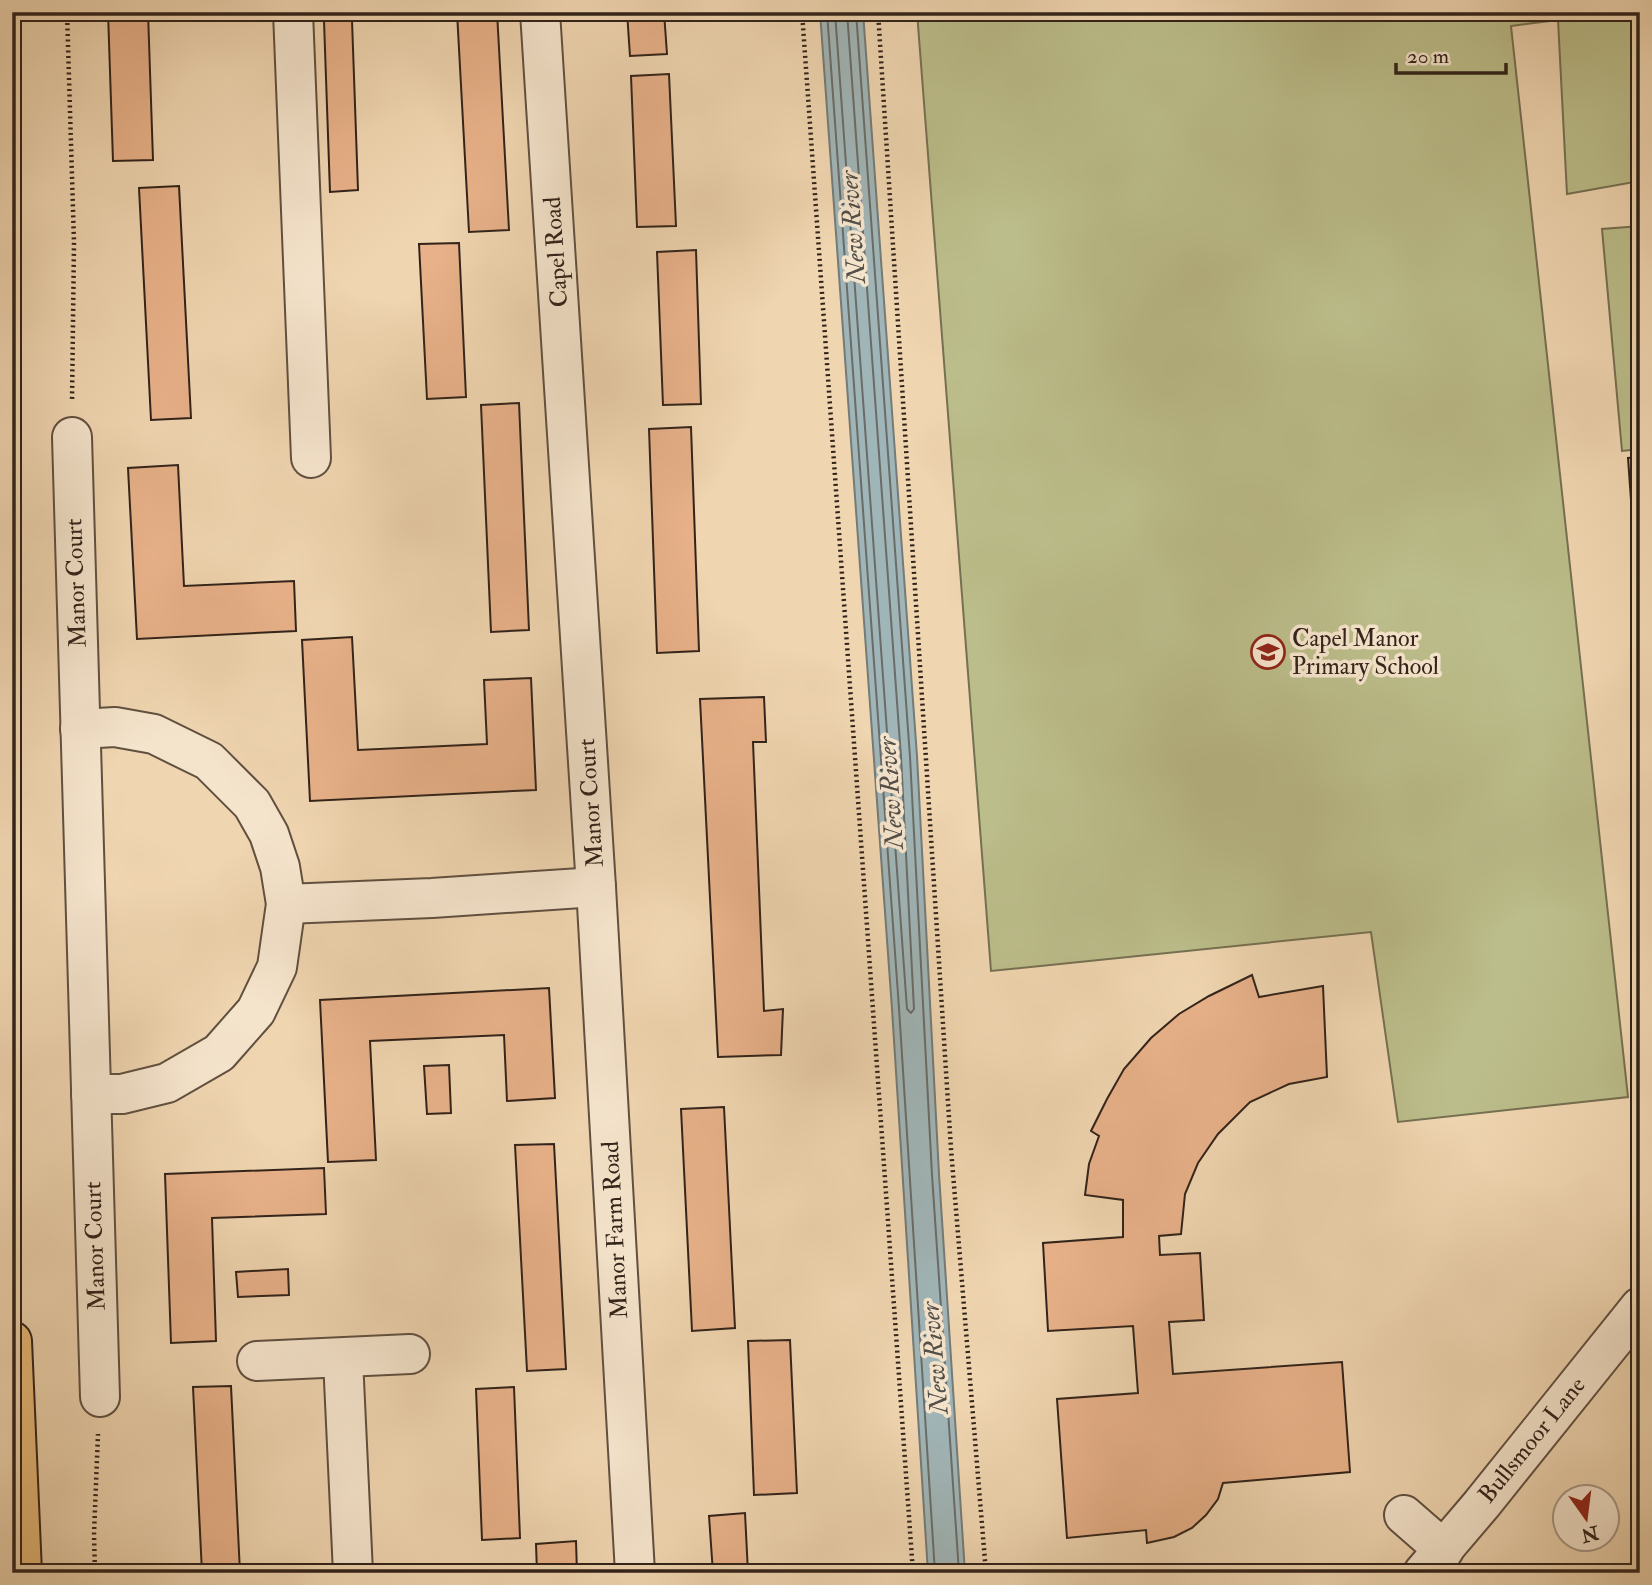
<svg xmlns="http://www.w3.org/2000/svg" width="1652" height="1585" viewBox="0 0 1652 1585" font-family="'IM FELL Double Pica',serif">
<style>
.green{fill:#bbbd8a;stroke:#767052;stroke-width:2}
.water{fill:#a0b5b7;stroke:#747b78;stroke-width:2}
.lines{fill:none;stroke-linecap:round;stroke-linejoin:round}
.shore{stroke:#696c68;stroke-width:2}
.building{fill:#e8b189;stroke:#32231a;stroke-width:2}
.minor-casing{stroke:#615040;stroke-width:42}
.highway-casing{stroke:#32231a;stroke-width:42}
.path{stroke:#32231a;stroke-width:4.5;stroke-dasharray:2 3.5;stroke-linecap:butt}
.minor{stroke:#f5e4cc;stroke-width:38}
.highway{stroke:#e8ba78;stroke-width:38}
.labels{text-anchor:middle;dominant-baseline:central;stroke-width:7;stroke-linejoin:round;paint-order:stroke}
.street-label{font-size:24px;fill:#32231a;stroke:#f5e4cc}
.poi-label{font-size:24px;fill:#32231a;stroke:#f5e4cc;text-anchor:start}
.water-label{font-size:26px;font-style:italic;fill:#534f49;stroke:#f5e4cc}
</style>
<rect width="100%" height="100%" fill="#efd5b0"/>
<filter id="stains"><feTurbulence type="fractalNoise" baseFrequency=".00286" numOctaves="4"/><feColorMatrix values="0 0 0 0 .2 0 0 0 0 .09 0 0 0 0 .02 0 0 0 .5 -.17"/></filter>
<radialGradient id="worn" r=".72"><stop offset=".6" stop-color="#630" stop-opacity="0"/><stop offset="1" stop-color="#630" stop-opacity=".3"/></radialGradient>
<!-- green -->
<g class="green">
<path d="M 917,12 L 1640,12 L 1640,181 L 1567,194 L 1558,20 L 1511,26 L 1628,1097 L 1398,1122 L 1371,932 L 991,971 Z"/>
<path d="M 1640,226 L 1640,449 L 1622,451 L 1602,229 Z"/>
</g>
<!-- water -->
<path class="water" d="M 820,12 L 863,12 L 917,756 L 939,1174 L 965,1573 L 928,1573 L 892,1009 Z"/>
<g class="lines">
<!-- shore -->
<g class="shore">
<path d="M 827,12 L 899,1008 L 935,1573"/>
<path d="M 835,12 L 907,1009 L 911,1013 L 914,1009 L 901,757 L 847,12"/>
<path d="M 856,12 L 910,757 L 932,1175 L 959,1573"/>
</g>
</g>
<!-- building -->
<g class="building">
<path d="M 108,12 L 148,12 L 153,160 L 113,161 Z"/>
<path d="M 457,12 L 497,12 L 509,230 L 469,232 Z"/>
<path d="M 627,12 L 664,12 L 667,54 L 630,56 Z"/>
<path d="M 352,20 L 358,190 L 330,192 L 324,21 Z"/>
<path d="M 669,74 L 676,226 L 637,227 L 631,76 Z"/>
<path d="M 179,186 L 191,418 L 151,420 L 139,188 Z"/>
<path d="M 459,243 L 466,397 L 427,399 L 419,244 Z"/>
<path d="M 696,250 L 701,404 L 663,405 L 657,252 Z"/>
<path d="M 519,403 L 529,630 L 491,632 L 481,405 Z"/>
<path d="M 691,427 L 699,651 L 657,653 L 649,429 Z"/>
<path d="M 1640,457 L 1640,528 L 1633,528 L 1628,458 Z"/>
<path d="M 178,465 L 184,586 L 294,581 L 296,631 L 137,639 L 128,468 Z"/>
<path d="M 352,637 L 358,750 L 487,744 L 484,680 L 531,678 L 536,790 L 310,801 L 302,640 Z"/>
<path d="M 764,697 L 766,742 L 753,742 L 764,1011 L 783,1009 L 781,1055 L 718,1057 L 700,699 Z"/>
<path d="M 1252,975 L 1259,997 L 1323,986 L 1327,1077 L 1289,1084 L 1250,1102 L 1218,1134 L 1198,1163 L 1185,1194 L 1181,1234 L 1159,1236 L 1160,1255 L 1200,1253 L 1204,1320 L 1169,1322 L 1173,1374 L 1342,1362 L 1350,1472 L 1223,1483 L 1218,1499 L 1206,1515 L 1192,1528 L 1174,1537 L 1147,1543 L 1146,1530 L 1067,1538 L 1057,1399 L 1138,1393 L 1133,1326 L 1048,1331 L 1043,1243 L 1123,1237 L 1123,1200 L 1085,1195 L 1089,1164 L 1099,1136 L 1091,1131 L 1107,1099 L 1124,1069 L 1151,1038 L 1179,1014 L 1209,996 Z"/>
<path d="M 549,988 L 555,1098 L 507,1101 L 504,1035 L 370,1041 L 376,1160 L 328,1162 L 320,1000 Z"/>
<path d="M 449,1065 L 451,1113 L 427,1114 L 424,1066 Z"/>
<path d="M 724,1107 L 735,1328 L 692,1331 L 681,1109 Z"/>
<path d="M 554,1144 L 566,1369 L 527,1371 L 515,1145 Z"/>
<path d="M 324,1168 L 326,1214 L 212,1218 L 216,1341 L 171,1343 L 165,1174 Z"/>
<path d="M 288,1269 L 289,1295 L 238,1297 L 236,1272 Z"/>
<path d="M 790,1340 L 797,1493 L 754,1495 L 748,1341 Z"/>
<path d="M 231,1386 L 240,1573 L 202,1573 L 193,1387 Z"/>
<path d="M 514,1387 L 520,1538 L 482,1540 L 476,1389 Z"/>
<path d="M 745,1513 L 748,1573 L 713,1573 L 709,1516 Z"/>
<path d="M 576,1541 L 577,1573 L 537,1573 L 536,1544 Z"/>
</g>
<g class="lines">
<!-- minor casing -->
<g class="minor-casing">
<g id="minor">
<path d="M 293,12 L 311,458"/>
<path d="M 540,12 L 596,887 L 635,1573"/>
<path d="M 72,437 L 100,1397"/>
<path d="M 80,729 L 115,727 L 154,734 L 209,761 L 252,804 L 269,834 L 280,867 L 286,904 L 277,967 L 256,1011 L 219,1053 L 167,1083 L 122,1094 L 91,1094"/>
<path d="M 286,904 L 432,898 L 596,887"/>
<path d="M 343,1359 L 353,1573"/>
<path d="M 257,1361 L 410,1354"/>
<path d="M 1404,1515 L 1444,1550"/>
<path d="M 1423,1573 L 1481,1505 L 1640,1307"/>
</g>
</g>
<!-- highway casing -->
<g class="highway-casing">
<path id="highway" d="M 12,1341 L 22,1573"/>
</g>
<!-- path -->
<g class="path">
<path d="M 67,12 L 74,242 L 72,401"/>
<path d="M 802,12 L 913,1573"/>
<path d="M 878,12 L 951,1149 L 986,1573"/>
<path d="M 95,1573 L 94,1534 L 98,1434"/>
</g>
<!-- minor -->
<use href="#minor" class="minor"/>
<!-- highway -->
<use href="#highway" class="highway"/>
</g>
<!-- icons -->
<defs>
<g id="school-ring" transform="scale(1.75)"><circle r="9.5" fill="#f5e4cc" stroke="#8f2418" stroke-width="1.5"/><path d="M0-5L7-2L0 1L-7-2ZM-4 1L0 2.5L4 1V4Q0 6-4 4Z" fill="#8f2418"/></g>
</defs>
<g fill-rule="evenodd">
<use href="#school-ring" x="1268" y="652"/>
</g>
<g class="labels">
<!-- street labels -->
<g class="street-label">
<text transform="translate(556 252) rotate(-94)">Capel Road</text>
<text transform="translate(76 583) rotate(-92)">Manor Court</text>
<text transform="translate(591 803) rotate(-94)">Manor Court</text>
<text transform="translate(615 1230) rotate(-93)">Manor Farm Road</text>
<text transform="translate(95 1246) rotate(-92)">Manor Court</text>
<text transform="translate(1532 1440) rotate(-51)">Bullsmoor Lane</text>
</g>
<!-- poi labels -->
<g class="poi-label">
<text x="1292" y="638">Capel Manor<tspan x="1292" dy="28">Primary School</tspan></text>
</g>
<!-- water labels -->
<g class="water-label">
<text transform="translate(853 227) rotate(-94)">New River</text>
<text transform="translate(891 793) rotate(-94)">New River</text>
<text transform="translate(935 1358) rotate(-95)">New River</text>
</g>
</g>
<!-- margin -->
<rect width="1652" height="1585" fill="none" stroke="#efd5b0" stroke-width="42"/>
<rect x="14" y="14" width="1624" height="1557" fill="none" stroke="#32231a" stroke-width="3.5"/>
<rect x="21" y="21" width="1610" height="1543" fill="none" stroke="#32231a" stroke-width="2"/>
<!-- north arrow -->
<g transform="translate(1586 1518) rotate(166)"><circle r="33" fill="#f5e4cc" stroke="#a79785" stroke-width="2"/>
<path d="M0-5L12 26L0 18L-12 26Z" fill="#8f2418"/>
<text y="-10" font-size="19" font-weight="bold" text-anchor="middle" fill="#32231a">N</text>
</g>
<!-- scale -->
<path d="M1396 63v10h110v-10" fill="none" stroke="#32231a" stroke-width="3.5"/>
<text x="1407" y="63" font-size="21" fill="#32231a" stroke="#f5e4cc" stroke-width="5" paint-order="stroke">20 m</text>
<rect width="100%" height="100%" filter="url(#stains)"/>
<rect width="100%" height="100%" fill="url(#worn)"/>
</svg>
